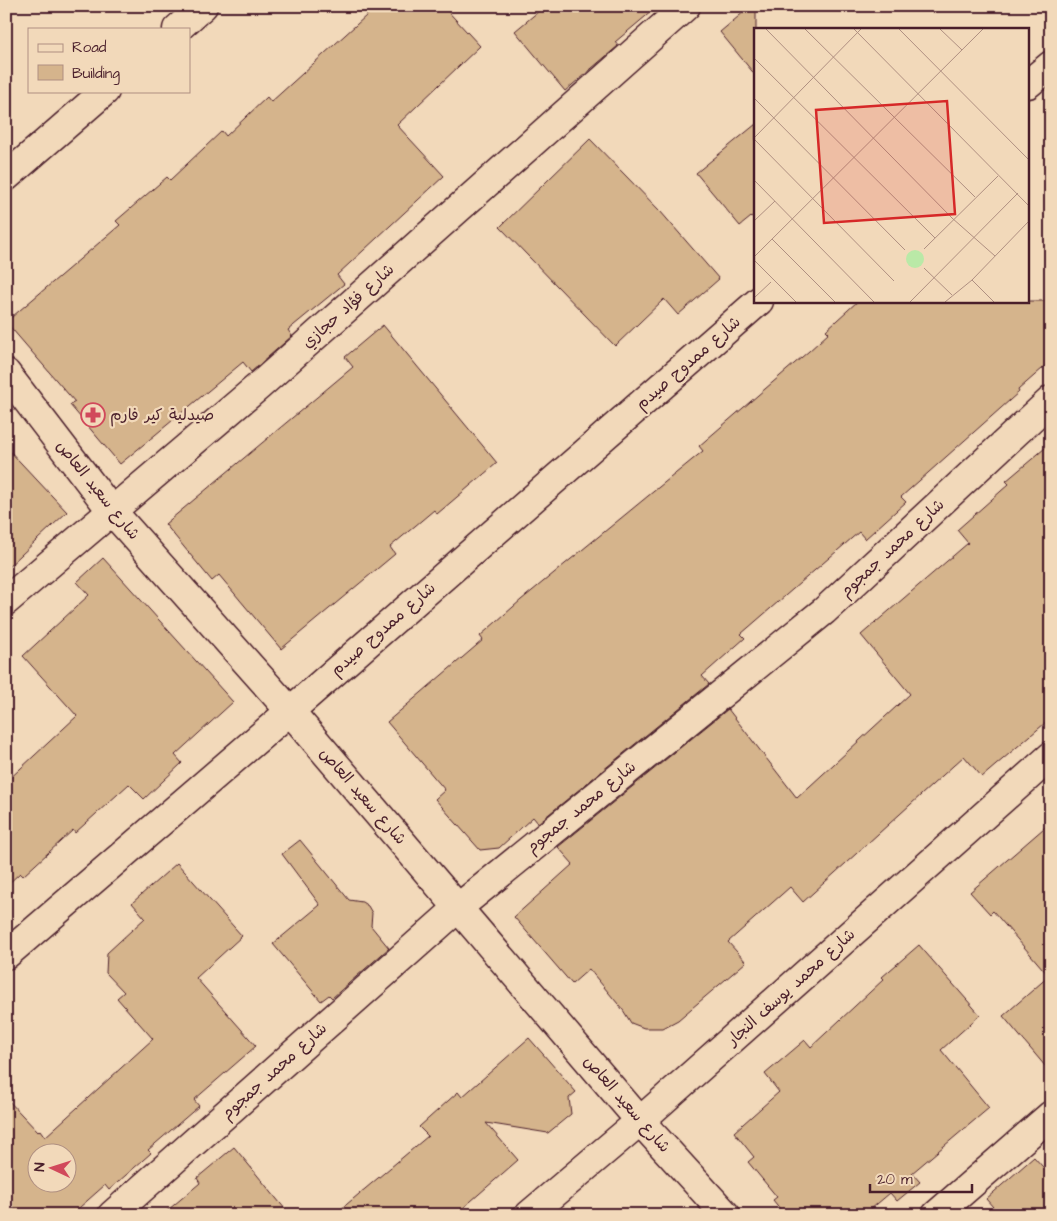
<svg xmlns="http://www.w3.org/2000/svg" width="1057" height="1221" viewBox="0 0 1057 1221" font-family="'Architects Daughter','Playpen Sans Arabic',sans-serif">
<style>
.building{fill:#d5b48c;stroke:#4a1f2b;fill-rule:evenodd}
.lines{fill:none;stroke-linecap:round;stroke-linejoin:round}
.street-casing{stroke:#4a1f2b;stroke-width:31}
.secondary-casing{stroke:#4a1f2b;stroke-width:31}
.street{stroke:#f2d9ba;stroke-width:28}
.secondary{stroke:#f2d9ba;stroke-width:28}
.labels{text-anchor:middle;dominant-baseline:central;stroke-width:4.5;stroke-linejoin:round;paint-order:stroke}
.street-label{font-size:16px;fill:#4a1f2b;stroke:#f2d9ba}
.poi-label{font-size:16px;fill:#4a1f2b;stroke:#f2d9ba;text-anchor:start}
.inset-road{fill:none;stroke:#af8f81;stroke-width:1}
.view{fill:#d62828;fill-opacity:0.15;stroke:#d62828;stroke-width:2.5}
.inset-edge{fill:none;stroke:#4a1f2b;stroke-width:2.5}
</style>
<rect width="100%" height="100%" fill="#f2d9ba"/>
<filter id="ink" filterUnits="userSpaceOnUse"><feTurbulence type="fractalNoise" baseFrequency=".02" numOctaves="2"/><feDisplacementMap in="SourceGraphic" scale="10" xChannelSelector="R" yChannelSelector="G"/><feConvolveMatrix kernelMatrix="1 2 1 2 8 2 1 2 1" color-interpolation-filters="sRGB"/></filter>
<g filter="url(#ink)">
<!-- building -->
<g class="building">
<path d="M 377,6 L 443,6 L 480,46 L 397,125 L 444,176 L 337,275 L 344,284 L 288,330 L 292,336 L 251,372 L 243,362 L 120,464 L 70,405 L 75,402 L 6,322 L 120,225 L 116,221 L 167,177 L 170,180 L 222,131 L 226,136 L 267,97 L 271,102 Z"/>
<path d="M 545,6 L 658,6 L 615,42 L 618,46 L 565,91 L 515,31 Z"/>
<path d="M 751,6 L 756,6 L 756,76 L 720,32 Z"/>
<path d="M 756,124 L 756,213 L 740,226 L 696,173 Z"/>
<path d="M 590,139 L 660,211 L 719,279 L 678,315 L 664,299 L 615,346 L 500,227 Z"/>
<path d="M 858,301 L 1051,301 L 1051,361 L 1018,390 L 1019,392 L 901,497 L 906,502 L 865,539 L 859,532 L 741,634 L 745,638 L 702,676 L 709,684 L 538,823 L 533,817 L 499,848 L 480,850 L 435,799 L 445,790 L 387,722 L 483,640 L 480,636 L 521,600 L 703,451 L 699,446 L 809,351 L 829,333 L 826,330 Z"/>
<path d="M 383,325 L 497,463 L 437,514 L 434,510 L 390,547 L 395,554 L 281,649 L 219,575 L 212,581 L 165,524 L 353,367 L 345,357 Z"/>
<path d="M 1051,443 L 1051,718 L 982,777 L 964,756 L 803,902 L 790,887 L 728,942 L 746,962 L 678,1020 L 663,1028 L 644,1028 L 631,1023 L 623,1010 L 589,969 L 572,984 L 514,917 L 573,864 L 558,847 L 728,709 L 797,798 L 910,694 L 861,635 L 968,543 L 957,530 L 1009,484 L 1006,481 Z"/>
<path d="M 6,447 L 67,512 L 6,569 Z"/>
<path d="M 103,558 L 233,702 L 175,755 L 182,763 L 144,799 L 129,784 L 75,833 L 73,830 L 23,876 L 20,873 L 6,886 L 6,782 L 77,716 L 23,656 L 89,595 L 77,582 Z"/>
<path d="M 1051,822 L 1051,1073 L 1003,1016 L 1049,976 L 993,911 L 990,914 L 970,892 Z"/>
<path d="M 300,840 L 349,900 L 362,902 L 368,906 L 372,913 L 371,926 L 389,948 L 332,998 L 329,995 L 321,1001 L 273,944 L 320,905 L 282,854 Z"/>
<path d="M 177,863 L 242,936 L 196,978 L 256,1046 L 194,1100 L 199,1106 L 148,1150 L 151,1153 L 109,1190 L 105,1185 L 71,1215 L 6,1215 L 6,1098 L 38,1132 L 40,1130 L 45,1137 L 153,1039 L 117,998 L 124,992 L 106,973 L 107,953 L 145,918 L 132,903 ZM 38,1154 L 68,1154 L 68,1184 L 38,1184 Z"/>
<path d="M 919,945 L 980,1015 L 941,1050 L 989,1108 L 912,1173 L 920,1182 L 897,1201 L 890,1193 L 864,1215 L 785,1215 L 773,1200 L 777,1197 L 748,1162 L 754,1157 L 734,1132 L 779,1092 L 765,1074 L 805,1040 L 811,1047 L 884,979 L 882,977 Z"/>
<path d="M 529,1038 L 576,1092 L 569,1098 L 571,1114 L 548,1133 L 486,1123 L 518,1160 L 455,1215 L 334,1215 L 428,1136 L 419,1127 L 458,1092 L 462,1097 Z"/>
<path d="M 234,1147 L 290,1215 L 162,1215 L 200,1183 L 197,1178 Z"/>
<path d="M 1034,1157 L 1051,1176 L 1051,1215 L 1000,1215 L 986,1199 Z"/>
</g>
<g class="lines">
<!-- street casing -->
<g class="street-casing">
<g id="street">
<path d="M 1028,84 L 1051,65"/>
<path d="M 6,373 L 111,510 L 290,711 L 640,1121 L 726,1215"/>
<path d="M 6,601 L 259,386 L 686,6"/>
<path d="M 6,955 L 290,711 L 759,301"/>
<path d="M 112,1215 L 459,907 L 824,611 L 1051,400"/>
<path d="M 529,1215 L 640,1121 L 1051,756"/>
<path d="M 936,1215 L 1051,1115"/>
</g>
</g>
<!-- secondary casing -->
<g class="secondary-casing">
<g id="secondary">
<path d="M 177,29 L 203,6"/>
<path d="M 6,177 L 105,91"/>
</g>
</g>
<!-- street -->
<use href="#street" class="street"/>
<!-- secondary -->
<use href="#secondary" class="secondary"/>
</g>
</g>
<!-- icons -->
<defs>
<g id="pharmacy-ring" transform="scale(1.25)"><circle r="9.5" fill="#f2d9ba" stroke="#d1495b" stroke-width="1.5"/><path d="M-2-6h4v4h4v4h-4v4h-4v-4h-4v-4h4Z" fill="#d1495b"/></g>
</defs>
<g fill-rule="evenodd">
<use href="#pharmacy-ring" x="93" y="415"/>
</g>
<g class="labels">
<!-- street labels -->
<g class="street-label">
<text transform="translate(348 306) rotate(-42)">شارع فؤاد حجازي</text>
<text transform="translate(688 363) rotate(-41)">شارع ممدوح صيدم</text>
<text transform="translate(98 490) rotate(51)">شارع سعيد العاص</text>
<text transform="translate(892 548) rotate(-43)">شارع محمد جمجوم</text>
<text transform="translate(383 629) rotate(-41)">شارع ممدوح صيدم</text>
<text transform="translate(363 796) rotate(49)">شارع سعيد العاص</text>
<text transform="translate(581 807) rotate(-39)">شارع محمد جمجوم</text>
<text transform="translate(791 987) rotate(-42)">شارع محمد يوسف النجار</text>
<text transform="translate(274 1071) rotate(-42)">شارع محمد جمجوم</text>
<text transform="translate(627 1104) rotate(49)">شارع سعيد العاص</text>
</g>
<!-- poi labels -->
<g class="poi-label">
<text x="110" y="415">صيدلية كير فارم</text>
</g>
</g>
<!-- overview -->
<g transform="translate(754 28)">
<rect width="275" height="275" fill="#f2d9ba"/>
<path d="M152 231a9 9 0 1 1 18 0a9 9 0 1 1-18 0Z" fill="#bae9a7"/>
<path class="inset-road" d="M 12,1 L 198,190 L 241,228M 51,1 L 221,169M 100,1 L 275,178M 145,1 L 275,132M 186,1 L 208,22M 0,30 L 181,210M 0,70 L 151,222M 0,110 L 107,1M 0,111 L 140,253M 0,152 L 120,274M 0,193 L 21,173M 18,211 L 81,274M 170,221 L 244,148M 0,229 L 229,1M 0,232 L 42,274M 170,240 L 198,267M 218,252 L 240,274M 0,270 L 17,254M 156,274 L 264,165M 191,274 L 218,252 L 275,193"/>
<path class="view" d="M 193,73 L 201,186 L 70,195 L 62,82 Z"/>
<rect width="275" height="275" class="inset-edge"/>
</g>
<!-- margin -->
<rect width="1057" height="1221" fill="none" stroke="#f2d9ba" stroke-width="25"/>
<rect x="12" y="12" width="1032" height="1196" fill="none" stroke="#4a1f2b" stroke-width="2" filter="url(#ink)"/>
<!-- legend -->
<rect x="28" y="28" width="162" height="65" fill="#f2d9ba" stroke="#af8f81"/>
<rect x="38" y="44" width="25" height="8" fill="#f2d9ba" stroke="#af8f81"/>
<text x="72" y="52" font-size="15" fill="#4a1f2b">Road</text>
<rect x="38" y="65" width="25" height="15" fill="#d5b48c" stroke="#af8f81"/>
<text x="72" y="78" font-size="15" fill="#4a1f2b">Building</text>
<!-- north arrow -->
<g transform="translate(52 1168) rotate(274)"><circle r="24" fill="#f2d9ba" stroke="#af8f81"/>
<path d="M0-4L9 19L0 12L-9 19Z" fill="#d1495b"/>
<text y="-8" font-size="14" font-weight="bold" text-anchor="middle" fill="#4a1f2b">N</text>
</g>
<!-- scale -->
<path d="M870 1184v8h102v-8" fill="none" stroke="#4a1f2b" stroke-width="2.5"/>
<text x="877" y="1184" font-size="15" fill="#4a1f2b" stroke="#f2d9ba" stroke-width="4" paint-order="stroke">20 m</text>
</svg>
